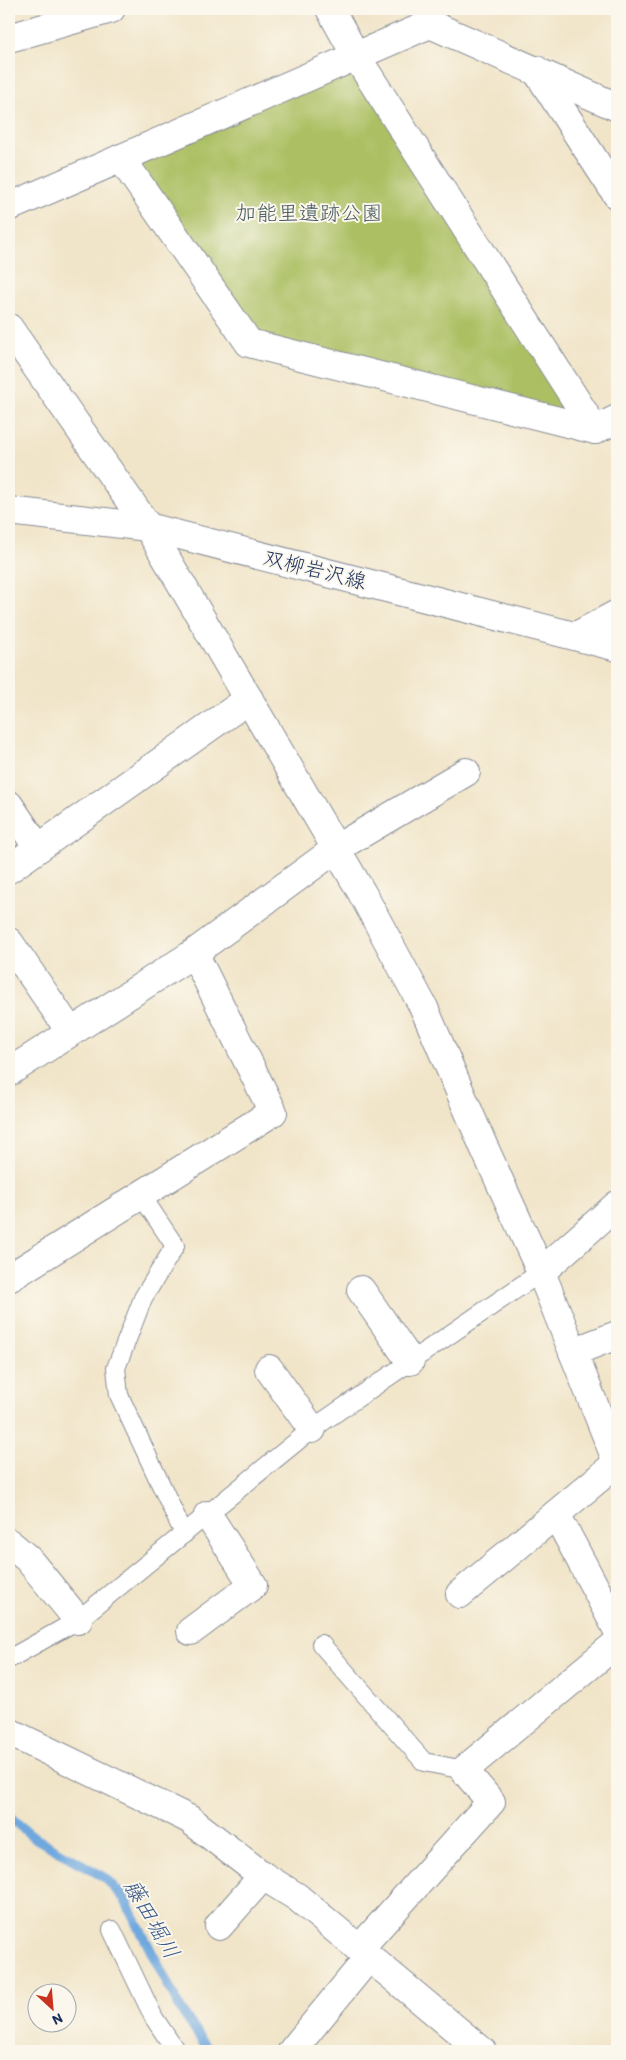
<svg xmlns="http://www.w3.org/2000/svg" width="626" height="2060" viewBox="0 0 626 2060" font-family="Itim,'Klee One',sans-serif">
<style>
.green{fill:#acc064;stroke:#647861}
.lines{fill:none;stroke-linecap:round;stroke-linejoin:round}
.stream{stroke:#6fa8de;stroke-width:10}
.lane-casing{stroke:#868a94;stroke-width:20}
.street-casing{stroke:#868a94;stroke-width:30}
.secondary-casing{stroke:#868a94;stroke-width:30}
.lane{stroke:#fff;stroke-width:18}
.street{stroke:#fff;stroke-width:28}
.secondary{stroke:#fff;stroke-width:28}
.labels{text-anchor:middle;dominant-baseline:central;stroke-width:4;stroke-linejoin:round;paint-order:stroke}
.park-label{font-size:21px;fill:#465a60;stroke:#fbf7ec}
.street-label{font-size:21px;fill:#1b2f5e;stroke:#fbf7ec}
.water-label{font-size:22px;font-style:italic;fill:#38598b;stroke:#fbf7ec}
</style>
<rect width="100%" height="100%" fill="#fbf7ec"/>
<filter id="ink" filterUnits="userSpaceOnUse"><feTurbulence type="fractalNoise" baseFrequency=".02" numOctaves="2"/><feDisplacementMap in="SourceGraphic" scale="10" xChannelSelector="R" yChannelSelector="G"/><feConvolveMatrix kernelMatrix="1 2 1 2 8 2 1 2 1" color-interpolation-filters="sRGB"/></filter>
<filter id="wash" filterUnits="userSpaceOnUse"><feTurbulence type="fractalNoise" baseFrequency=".0096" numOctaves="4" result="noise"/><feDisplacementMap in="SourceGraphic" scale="20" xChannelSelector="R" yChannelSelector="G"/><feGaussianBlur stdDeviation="1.12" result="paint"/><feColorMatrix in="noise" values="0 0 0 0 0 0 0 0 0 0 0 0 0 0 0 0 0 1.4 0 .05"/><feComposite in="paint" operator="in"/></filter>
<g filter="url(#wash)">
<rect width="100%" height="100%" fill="#f1e5c9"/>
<!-- green -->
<path class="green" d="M 356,56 L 595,430 L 249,343 L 121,158 Z"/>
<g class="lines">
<!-- stream -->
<path class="stream" d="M 9,1817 L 35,1838 L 104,1877 L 124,1898 L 180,2008 L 209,2051"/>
</g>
</g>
<g filter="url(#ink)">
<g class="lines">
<!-- lane casing -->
<g class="lane-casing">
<g id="lane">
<path d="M 141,1195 L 175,1246 L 143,1298 L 116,1368 L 119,1395 L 184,1534"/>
<path d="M 321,1644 L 424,1762 L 464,1770"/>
<path d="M 9,1659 L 78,1620 L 312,1429 L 541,1272"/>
<path d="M 112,1930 L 154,2018 L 176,2051"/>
</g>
</g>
<!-- street casing -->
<g class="street-casing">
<g id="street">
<path d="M 330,9 L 356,56 L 595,430"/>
<path d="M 9,38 L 111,9"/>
<path d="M 536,70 L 617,195"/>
<path d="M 121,158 L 249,343 L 595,430 L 617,419"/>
<path d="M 9,207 L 430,24 L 617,107"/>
<path d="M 9,328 L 148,527 L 362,893 L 424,1008 L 483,1145 L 541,1272 L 617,1462"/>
<path d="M 576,636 L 617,614"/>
<path d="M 9,805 L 38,848"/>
<path d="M 9,869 L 249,699"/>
<path d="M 9,942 L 70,1031"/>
<path d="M 9,1072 L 194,953 L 337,848 L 466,772"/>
<path d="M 541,1272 L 617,1205"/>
<path d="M 9,1278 L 273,1112 L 194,953"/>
<path d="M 361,1290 L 410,1361"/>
<path d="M 573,1352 L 617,1335"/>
<path d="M 269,1369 L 312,1429"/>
<path d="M 556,1514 L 617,1629"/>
<path d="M 9,1543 L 28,1559 L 78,1620"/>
<path d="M 460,1594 L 617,1463"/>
<path d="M 191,1631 L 253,1585 L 208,1515"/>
<path d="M 9,1732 L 189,1819 L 263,1876 L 297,1897 L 482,2051"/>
<path d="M 219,1926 L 263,1876"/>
<path d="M 359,1949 L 491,1802 L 464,1770 L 617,1643"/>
<path d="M 292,2051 L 369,1957"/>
</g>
</g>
<!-- secondary casing -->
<g class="secondary-casing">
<path id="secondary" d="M 9,511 L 148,527 L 617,647"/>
</g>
<!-- lane -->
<use href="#lane" class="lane"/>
<!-- street -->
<use href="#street" class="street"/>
<!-- secondary -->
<use href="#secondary" class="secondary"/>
</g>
</g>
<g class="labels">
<!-- park labels -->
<g class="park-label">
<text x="309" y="212">加能里遺跡公園</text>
</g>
<!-- street labels -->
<g class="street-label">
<text transform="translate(315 569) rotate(14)">双柳岩沢線</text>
</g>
<!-- water labels -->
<g class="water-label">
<text transform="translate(152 1919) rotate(60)">藤田堀川</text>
</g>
</g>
<!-- margin -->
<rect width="626" height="2060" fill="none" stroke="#fbf7ec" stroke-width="30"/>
<!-- north arrow -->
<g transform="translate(52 2008) rotate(154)"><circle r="24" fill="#fbf7ec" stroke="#a1a7b3"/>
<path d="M0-4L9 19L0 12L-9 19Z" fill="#c8321e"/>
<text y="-8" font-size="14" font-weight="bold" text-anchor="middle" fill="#1b2f5e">N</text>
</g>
</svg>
